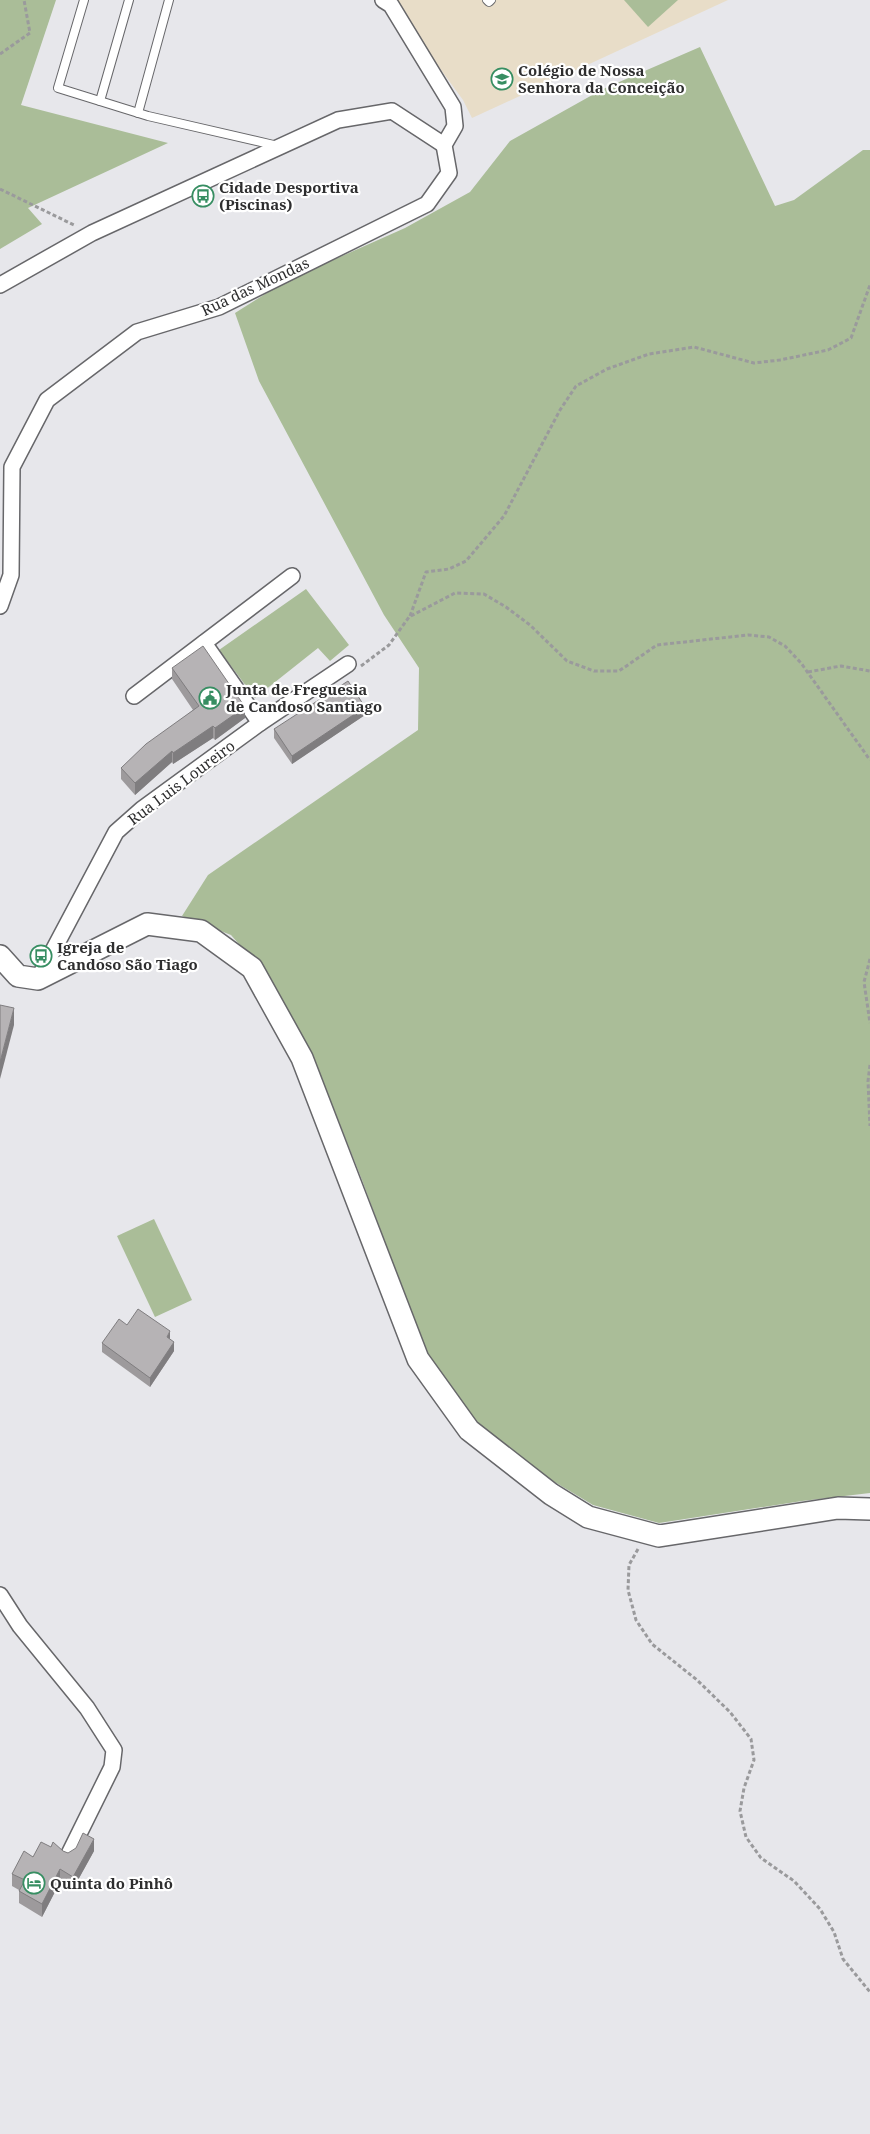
<svg xmlns="http://www.w3.org/2000/svg" width="870" height="2134" viewBox="0 0 870 2134" font-family="'Noto Serif',serif">
<style>
.education{fill:#e8ddc8}
.green{fill:#aabd98}
.lines{fill:none;stroke-linecap:round;stroke-linejoin:round}
.lane-casing{stroke:#67676a;stroke-width:10}
.street-casing{stroke:#67676a;stroke-width:18}
.secondary-casing{stroke:#67676a;stroke-width:24}
.path{stroke:#9a9a9c;stroke-width:3;stroke-dasharray:4 2.5;stroke-linecap:butt}
.lane{stroke:#fff;stroke-width:8}
.street{stroke:#fff;stroke-width:15}
.secondary{stroke:#fff;stroke-width:21}
.wall{fill:#9d9a9c}
.shaded-wall{fill:#7f7d7f}
.building{fill:#b6b3b5;stroke:#7f7d7f}
.labels{text-anchor:middle;dominant-baseline:central;stroke-width:4.5;stroke-linejoin:round;paint-order:stroke}
.poi-label{font-size:15px;font-weight:bold;fill:#2e2e2f;stroke:#fff;text-anchor:start}
.street-label{font-size:15px;fill:#2e2e2f;stroke:#fff}
</style>
<rect width="100%" height="100%" fill="#e7e7eb"/>
<!-- education -->
<path class="education" d="M 396,0 L 728,0 L 472,118 L 463,100 L 433,59 L 399,2 Z"/>
<!-- green -->
<g class="green">
<path d="M 0,0 L 56,0 L 21,105 L 168,143 L 28,208 L 42,224 L 0,249 Z"/>
<path d="M 624,0 L 678,0 L 648,27 Z"/>
<path d="M 700,47 L 775,206 L 794,200 L 863,150 L 870,150 L 870,1493 L 802,1501 L 659,1523 L 593,1505 L 533,1469 L 469,1415 L 424,1348 L 362,1180 L 317,1067 L 270,980 L 231,935 L 182,916 L 208,875 L 418,730 L 419,668 L 384,615 L 259,381 L 235,313 L 286,281 L 405,228 L 470,192 L 510,141 L 603,89 Z"/>
<path d="M 306,589 L 349,645 L 330,661 L 318,648 L 255,698 L 219,650 Z"/>
<path d="M 154,1219 L 192,1300 L 155,1317 L 117,1236 Z"/>
</g>
<g class="lines">
<!-- lane casing -->
<g class="lane-casing">
<g id="lane">
<path d="M 84,0 L 58,88 L 148,116 L 278,146"/>
<path d="M 487,0 L 489,2 L 491,0"/>
<path d="M 100,101 L 129,0"/>
<path d="M 138,113 L 169,0"/>
</g>
</g>
<!-- street casing -->
<g class="street-casing">
<g id="street">
<path d="M 0,285 L 92,233 L 338,120 L 392,111 L 444,145"/>
<path d="M 0,606 L 11,575 L 12,467 L 47,400 L 137,332 L 219,307 L 427,204 L 449,173 L 444,145 L 455,126 L 453,107 L 391,5 L 383,0"/>
<path d="M 204,643 L 260,723"/>
<path d="M 134,696 L 292,576"/>
<path d="M 38,979 L 116,832 L 142,809 L 260,723 L 348,664"/>
<path d="M 0,1595 L 20,1626 L 87,1708 L 114,1750 L 112,1767 L 68,1856"/>
</g>
</g>
<!-- secondary casing -->
<g class="secondary-casing">
<path id="secondary" d="M 0,956 L 18,976 L 38,979 L 147,924 L 201,931 L 252,968 L 302,1058 L 418,1359 L 469,1430 L 551,1494 L 588,1517 L 659,1536 L 838,1508 L 870,1509"/>
</g>
<!-- path -->
<g class="path">
<path d="M 0,54 L 30,33 L 24,0"/>
<path d="M 0,189 L 76,226"/>
<path d="M 410,616 L 426,572 L 449,569 L 466,561 L 504,516 L 560,410 L 576,386 L 607,369 L 649,354 L 694,347 L 754,363 L 780,360 L 828,350 L 851,338 L 870,285"/>
<path d="M 361,666 L 389,645 L 409,617 L 455,593 L 484,594 L 506,607 L 530,625 L 567,661 L 594,671 L 619,671 L 657,645 L 748,635 L 769,637 L 785,646 L 801,663 L 870,760"/>
<path d="M 808,672 L 841,666 L 870,671"/>
<path d="M 870,959 L 864,982 L 870,1023"/>
<path d="M 870,1065 L 868,1081 L 870,1126"/>
<path d="M 638,1549 L 629,1565 L 628,1590 L 636,1620 L 652,1644 L 697,1680 L 730,1712 L 751,1739 L 754,1760 L 744,1788 L 740,1811 L 746,1837 L 761,1858 L 794,1881 L 820,1909 L 834,1932 L 843,1959 L 870,1992"/>
</g>
<!-- lane -->
<use href="#lane" class="lane"/>
<!-- street -->
<use href="#street" class="street"/>
<!-- secondary -->
<use href="#secondary" class="secondary"/>
</g>
<!-- wall -->
<g class="wall">
<path d="M 172,668 L 245,718 L 215,740 L 213,738 L 173,764 L 172,762 L 135,795 L 121,779 L 121,768 L 193,710 L 172,679 Z"/>
<path d="M 365,715 L 292,764 L 274,738 L 274,729 Z"/>
<path d="M 127,1325 L 170,1340 L 174,1351 L 150,1387 L 102,1352 L 102,1343 Z"/>
<path d="M 51,1847 L 68,1853 L 94,1851 L 73,1889 L 60,1882 L 42,1917 L 19,1903 L 19,1890 L 12,1886 L 12,1874 L 33,1857 Z"/>
</g>
<!-- shaded-wall -->
<g class="shaded-wall">
<path d="M 245,707 L 245,718 L 215,740 L 215,728 Z"/>
<path d="M 365,707 L 365,715 L 292,764 L 292,756 Z"/>
<path d="M 213,726 L 213,738 L 173,764 L 173,753 Z"/>
<path d="M 172,751 L 172,762 L 135,795 L 135,783 Z"/>
<path d="M 14,1008 L 14,1025 L 0,1079 L 0,1062 Z"/>
<path d="M 170,1331 L 170,1340 L 167,1337 Z"/>
<path d="M 174,1342 L 174,1351 L 150,1387 L 150,1378 Z"/>
<path d="M 94,1839 L 94,1851 L 73,1889 L 73,1877 Z"/>
<path d="M 60,1869 L 60,1882 L 42,1917 L 42,1904 Z"/>
</g>
<!-- building -->
<g class="building">
<path d="M 203,646 L 245,707 L 215,728 L 213,726 L 173,753 L 172,751 L 135,783 L 121,768 L 146,744 L 199,706 L 172,668 Z"/>
<path d="M 348,681 L 365,707 L 292,756 L 274,729 Z"/>
<path d="M 0,1005 L 14,1008 L 0,1062 Z"/>
<path d="M 138,1309 L 170,1331 L 167,1337 L 174,1342 L 150,1378 L 102,1343 L 119,1319 L 127,1325 Z"/>
<path d="M 83,1833 L 94,1839 L 73,1877 L 60,1869 L 42,1904 L 19,1891 L 25,1880 L 12,1874 L 24,1851 L 33,1857 L 41,1842 L 51,1847 L 53,1842 L 63,1851 L 68,1853 L 76,1848 Z"/>
</g>
<!-- icons -->
<defs>
<g id="school-ring" transform="scale(1.125)"><circle r="9.5" fill="#fff" stroke="#378e62" stroke-width="1.5"/><path d="M0-5L7-2L0 1L-7-2ZM-4 1L0 2.5L4 1V4Q0 6-4 4Z" fill="#378e62"/></g>
<g id="bus-ring" transform="scale(1.125)"><circle r="9.5" fill="#fff" stroke="#378e62" stroke-width="1.5"/><path d="M-5-6H5V4H4V6H2V4H-2V6H-4V4H-5ZM-3.5-4V0h7V-4ZM-3.5 1.2v1.5H-2V1.2ZM2 1.2v1.5H3.5V1.2Z" fill="#378e62"/></g>
<g id="civic-ring" transform="scale(1.125)"><circle r="9.5" fill="#fff" stroke="#378e62" stroke-width="1.5"/><path d="M-.6-6.5H3V-4.5H.6V-3L4-1V1h2V6H-6V1h2V-1L-.6-3ZM-1.2 2.5V6h2.4V2.5Z" fill="#378e62"/></g>
<g id="hotel-ring" transform="scale(1.125)"><circle r="9.5" fill="#fff" stroke="#378e62" stroke-width="1.5"/><path d="M-6-4.5h1.5V1H6V5H4.5V3h-9V5H-6ZM-4 0a1.8 1.8 0 1 1 3.6 0ZM.5 0V-2.5h3Q6-2.5 6 0Z" fill="#378e62"/></g>
</defs>
<g fill-rule="evenodd">
<use href="#school-ring" x="502" y="79"/>
<use href="#bus-ring" x="203" y="196"/>
<use href="#civic-ring" x="210" y="698"/>
<use href="#bus-ring" x="41" y="956"/>
<use href="#hotel-ring" x="34" y="1883"/>
</g>
<g class="labels">
<!-- poi labels -->
<g class="poi-label">
<text x="518" y="70">Colégio de Nossa<tspan x="518" dy="17">Senhora da Conceição</tspan></text>
<text x="219" y="187">Cidade Desportiva<tspan x="219" dy="17">(Piscinas)</tspan></text>
<text x="226" y="689">Junta de Freguesia<tspan x="226" dy="17">de Candoso Santiago</tspan></text>
<text x="57" y="947">Igreja de<tspan x="57" dy="17">Candoso São Tiago</tspan></text>
<text x="50" y="1883">Quinta do Pinhô</text>
</g>
<!-- street labels -->
<g class="street-label">
<text transform="translate(255 286) rotate(-25)">Rua das Mondas</text>
<text transform="translate(181 782) rotate(-37)">Rua Luis Loureiro</text>
</g>
</g>
</svg>
